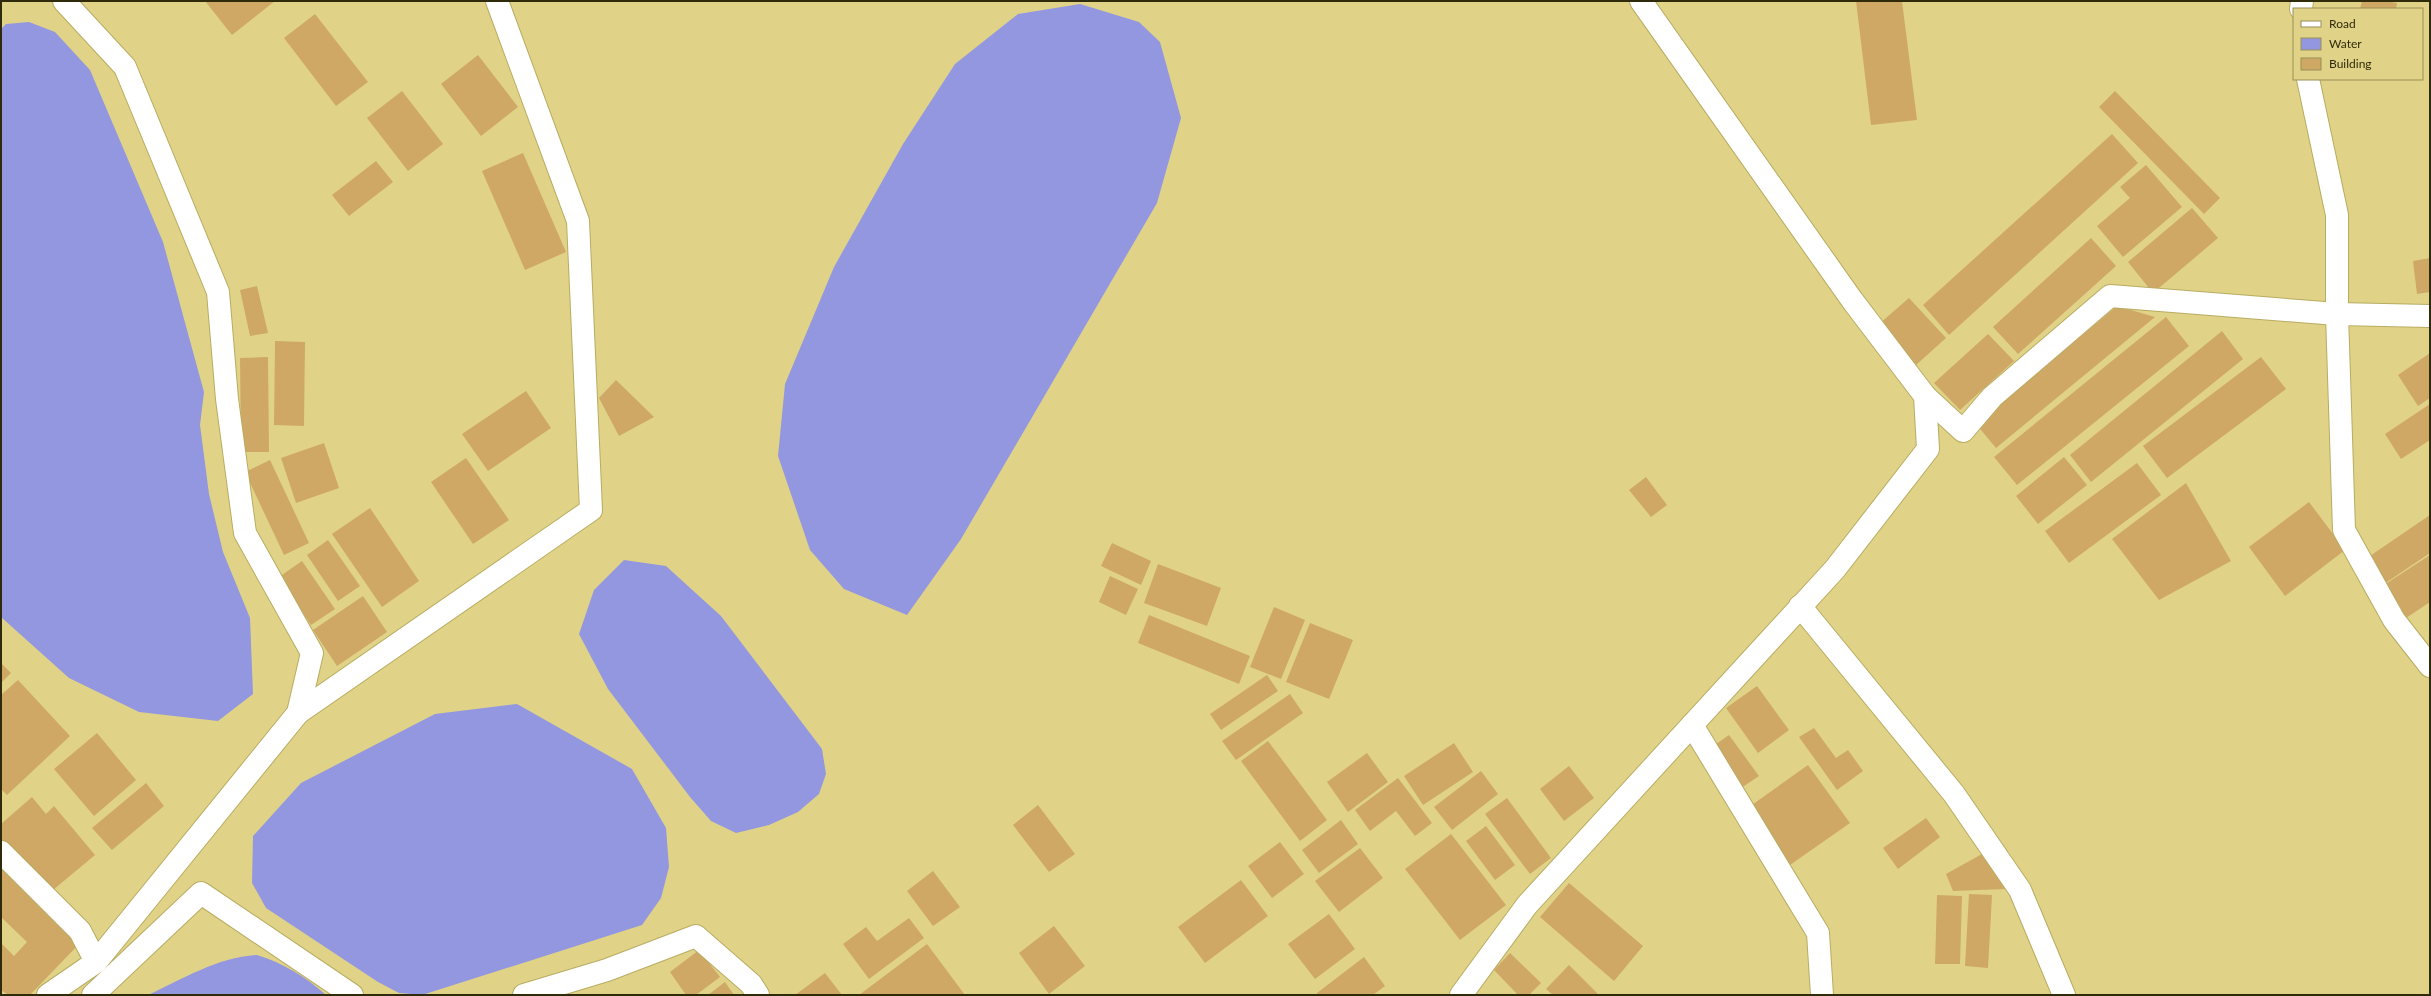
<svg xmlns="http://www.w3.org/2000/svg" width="2431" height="996" viewBox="0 0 2431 996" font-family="Lato,sans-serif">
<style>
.water{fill:#9297df}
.building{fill:#cfa865}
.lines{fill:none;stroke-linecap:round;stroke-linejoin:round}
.minor-casing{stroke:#b8ac62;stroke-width:24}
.minor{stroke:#fff;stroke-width:22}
</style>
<rect width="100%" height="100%" fill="#e0d388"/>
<!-- water -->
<g class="water">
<path d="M 1080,4 L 1139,22 L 1160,42 L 1181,118 L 1157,203 L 961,539 L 907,615 L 844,589 L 810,550 L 778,456 L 785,384 L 834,267 L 903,144 L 955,64 L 1018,14 Z"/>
<path d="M 29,22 L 55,32 L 90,70 L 163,242 L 204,392 L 200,425 L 209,494 L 223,552 L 250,618 L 253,694 L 218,721 L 139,712 L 69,678 L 1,617 L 1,29 L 6,24 Z"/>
<path d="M 624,560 L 666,566 L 721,616 L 822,749 L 826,774 L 819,794 L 798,812 L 769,825 L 736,833 L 711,821 L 690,797 L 608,689 L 579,634 L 594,590 Z"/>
<path d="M 517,704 L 632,769 L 666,828 L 669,867 L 661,898 L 642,925 L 422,995 L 399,993 L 378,982 L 266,908 L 252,883 L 253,836 L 301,783 L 435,714 Z"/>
<path d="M 257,955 C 283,963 306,977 326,995 L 148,995 C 183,979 218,957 257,955 Z"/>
</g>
<!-- building -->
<g class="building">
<path d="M 205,1 L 275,1 L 232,35 Z"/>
<path d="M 1856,1 L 1902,1 L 1917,120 L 1871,125 Z"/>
<path d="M 2362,1 L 2386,1 L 2397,3 L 2396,9 L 2360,9 Z"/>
<path d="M 315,14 L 368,82 L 336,106 L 284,38 Z"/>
<path d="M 478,55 L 518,107 L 481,136 L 441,84 Z"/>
<path d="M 402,91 L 443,144 L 408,171 L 367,118 Z"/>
<path d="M 2115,91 L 2220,198 L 2204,214 L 2099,107 Z"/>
<path d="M 2112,134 L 2138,163 L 1949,335 L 1923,305 Z"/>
<path d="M 523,153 L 566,252 L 525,270 L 482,171 Z"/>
<path d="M 376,161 L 393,182 L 349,216 L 332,195 Z"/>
<path d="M 2146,165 L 2182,207 L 2123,257 L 2097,226 L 2130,198 L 2120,187 Z"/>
<path d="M 2192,208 L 2218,238 L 2153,293 L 2128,262 Z"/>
<path d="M 2091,238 L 2116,266 L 2018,354 L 1993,327 Z"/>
<path d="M 2430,258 L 2430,292 L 2417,294 L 2413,261 Z"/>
<path d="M 257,286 L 268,333 L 250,336 L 240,290 Z"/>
<path d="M 1909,298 L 1946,338 L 1916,365 L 1879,324 Z"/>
<path d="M 2117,306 L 2155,317 L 1996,448 L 1976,424 Z"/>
<path d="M 2166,317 L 2189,346 L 2017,485 L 1994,457 Z"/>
<path d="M 2222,331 L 2243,359 L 2091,482 L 2070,455 Z"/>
<path d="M 1988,334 L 2014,361 L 1960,410 L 1934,383 Z"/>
<path d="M 275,341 L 305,342 L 304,426 L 274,425 Z"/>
<path d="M 2430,353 L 2430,398 L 2418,406 L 2398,375 Z"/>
<path d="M 268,357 L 269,452 L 241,452 L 240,358 Z"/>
<path d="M 2261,357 L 2286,389 L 2167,478 L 2143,446 Z"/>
<path d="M 616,380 L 654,417 L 619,436 L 599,398 Z"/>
<path d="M 526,391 L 551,428 L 488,471 L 462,434 Z"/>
<path d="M 2430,404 L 2430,440 L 2401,459 L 2385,434 Z"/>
<path d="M 324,443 L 339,488 L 296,503 L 281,458 Z"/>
<path d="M 2064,457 L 2087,485 L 2038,524 L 2016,496 Z"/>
<path d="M 466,458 L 509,520 L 473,544 L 431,482 Z"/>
<path d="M 270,460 L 309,543 L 284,555 L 245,472 Z"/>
<path d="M 2137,463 L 2161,495 L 2069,563 L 2045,531 Z"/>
<path d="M 1646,477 L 1667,505 L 1651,517 L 1629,490 Z"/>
<path d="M 2186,483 L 2231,561 L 2159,600 L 2112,539 Z"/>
<path d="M 2309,502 L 2345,550 L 2285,596 L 2249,547 Z"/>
<path d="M 370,508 L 419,581 L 382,607 L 332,534 Z"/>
<path d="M 2430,515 L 2430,553 L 2384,584 L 2367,558 Z"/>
<path d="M 328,540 L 360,586 L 338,601 L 307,555 Z"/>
<path d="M 1112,543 L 1151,561 L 1141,585 L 1101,566 Z"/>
<path d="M 2430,555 L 2430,602 L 2406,618 L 2384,585 Z"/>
<path d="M 302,561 L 335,609 L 311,625 L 279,577 Z"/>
<path d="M 1158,564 L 1221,588 L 1207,626 L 1144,603 Z"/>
<path d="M 1110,576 L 1138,589 L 1126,615 L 1099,602 Z"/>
<path d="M 363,596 L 387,632 L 337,666 L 313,630 Z"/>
<path d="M 1274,607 L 1305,620 L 1281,679 L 1250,667 Z"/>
<path d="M 1149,615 L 1250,656 L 1239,684 L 1138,643 Z"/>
<path d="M 1310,623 L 1353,640 L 1329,699 L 1286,682 Z"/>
<path d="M 1,663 L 11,673 L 1,683 Z"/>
<path d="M 1267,675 L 1278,691 L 1221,730 L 1210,714 Z"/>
<path d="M 18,680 L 70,736 L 7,795 L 1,789 L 1,695 Z"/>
<path d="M 1757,686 L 1789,730 L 1758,753 L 1726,708 Z"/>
<path d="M 1290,694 L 1303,713 L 1236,760 L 1222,741 Z"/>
<path d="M 1814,728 L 1836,758 L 1848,750 L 1863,771 L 1837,790 L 1799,737 Z"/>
<path d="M 97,733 L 136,780 L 94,816 L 54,769 Z"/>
<path d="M 1729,735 L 1759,776 L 1738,790 L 1709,749 Z"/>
<path d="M 1268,741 L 1327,820 L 1300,841 L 1241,761 Z"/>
<path d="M 1454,743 L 1473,772 L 1423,805 L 1404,776 Z"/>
<path d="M 1367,753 L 1388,782 L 1348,812 L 1327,782 Z"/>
<path d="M 1808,765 L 1850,823 L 1790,865 L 1749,807 Z"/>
<path d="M 1569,766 L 1594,798 L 1564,821 L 1540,789 Z"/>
<path d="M 1481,771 L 1498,794 L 1452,830 L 1434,807 Z"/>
<path d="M 1398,778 L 1432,823 L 1415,836 L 1396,811 L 1370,831 L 1355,810 Z"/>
<path d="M 146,783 L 164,806 L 112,850 L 92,828 Z"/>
<path d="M 32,797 L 46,814 L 54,806 L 95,855 L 47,895 L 1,840 L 1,824 Z"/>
<path d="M 1507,798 L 1551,858 L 1530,874 L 1485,814 Z"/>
<path d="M 1038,805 L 1075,854 L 1049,872 L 1013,825 Z"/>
<path d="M 1926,818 L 1940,837 L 1898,869 L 1883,848 Z"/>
<path d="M 1341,820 L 1358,844 L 1319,873 L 1302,850 Z"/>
<path d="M 1486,826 L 1515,865 L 1495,880 L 1466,841 Z"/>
<path d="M 1451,834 L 1506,905 L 1460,940 L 1405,869 Z"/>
<path d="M 1280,842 L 1304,874 L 1272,898 L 1248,866 Z"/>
<path d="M 1360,848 L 1383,878 L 1339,912 L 1315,881 Z"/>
<path d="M 1982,854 L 2006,889 L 1953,891 L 1946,874 Z"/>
<path d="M 1,868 L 80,943 L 30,995 L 8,995 L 1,990 L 1,943 L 14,956 L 27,942 L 1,917 Z"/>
<path d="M 933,871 L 960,907 L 933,926 L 907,891 Z"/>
<path d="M 1241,880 L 1268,916 L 1205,963 L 1178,927 Z"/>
<path d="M 1569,883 L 1643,946 L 1614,981 L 1540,917 Z"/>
<path d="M 1969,894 L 1992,895 L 1988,968 L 1965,966 Z"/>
<path d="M 1937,895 L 1962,896 L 1960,964 L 1935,964 Z"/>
<path d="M 1329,914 L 1355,949 L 1315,979 L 1288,944 Z"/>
<path d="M 909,918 L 924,938 L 869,979 L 843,944 L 866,927 L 877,941 Z"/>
<path d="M 1054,926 L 1085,966 L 1049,994 L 1019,953 Z"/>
<path d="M 927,944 L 965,995 L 859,995 Z"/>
<path d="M 699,950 L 720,977 L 696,995 L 686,995 L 670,972 Z"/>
<path d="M 1510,953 L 1541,983 L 1529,995 L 1518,995 L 1494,970 Z"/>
<path d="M 1364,957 L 1385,986 L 1373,995 L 1318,995 L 1317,993 Z"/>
<path d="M 1569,965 L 1599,995 L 1553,995 L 1546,989 Z"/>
<path d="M 825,973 L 842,995 L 795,995 Z"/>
<path d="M 725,982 L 734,995 L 708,995 Z"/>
</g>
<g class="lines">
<!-- minor casing -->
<g class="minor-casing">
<g id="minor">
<path d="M 64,1 L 125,67 L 218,292 L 227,399 L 245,533 L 312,653 L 298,713 L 96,962"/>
<path d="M 2301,9 L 2302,1"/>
<path d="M 2308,79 L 2337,215 L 2337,314 L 2344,530 L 2394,620 L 2430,666"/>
<path d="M 1925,396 L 1963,431 L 1992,397 L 2110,296 L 2337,314 L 2430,316"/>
<path d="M 1800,606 L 1954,794 L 2020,890 L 2064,995"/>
<path d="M 298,713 L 591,510 L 578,221 L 497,1"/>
<path d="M 1692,725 L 1818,933 L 1822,995"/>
<path d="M 1,852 L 80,931 L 96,962 L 48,995"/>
<path d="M 93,995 L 201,893 L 352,995"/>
<path d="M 524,995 L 607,970 L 696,936 L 751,984 L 758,995"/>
<path d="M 1461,995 L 1527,905 L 1835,569 L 1928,449 L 1925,396 L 1852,300 L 1641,1"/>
</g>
</g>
<!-- minor -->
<use href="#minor" class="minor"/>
</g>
<!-- border -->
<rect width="2431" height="996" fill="none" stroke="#2f2a0a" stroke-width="4"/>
<!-- legend -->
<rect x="2293" y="8" width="130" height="72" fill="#e0d388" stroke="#998f56"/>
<rect x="2301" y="21" width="20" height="6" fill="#ffffff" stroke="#998f56"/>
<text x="2329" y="28" font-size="12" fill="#2f2a0a">Road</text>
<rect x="2301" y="38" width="20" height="12" fill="#9297df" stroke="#998f56"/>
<text x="2329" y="48" font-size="12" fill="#2f2a0a">Water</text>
<rect x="2301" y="58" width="20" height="12" fill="#cfa865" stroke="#998f56"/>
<text x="2329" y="68" font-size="12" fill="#2f2a0a">Building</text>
</svg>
